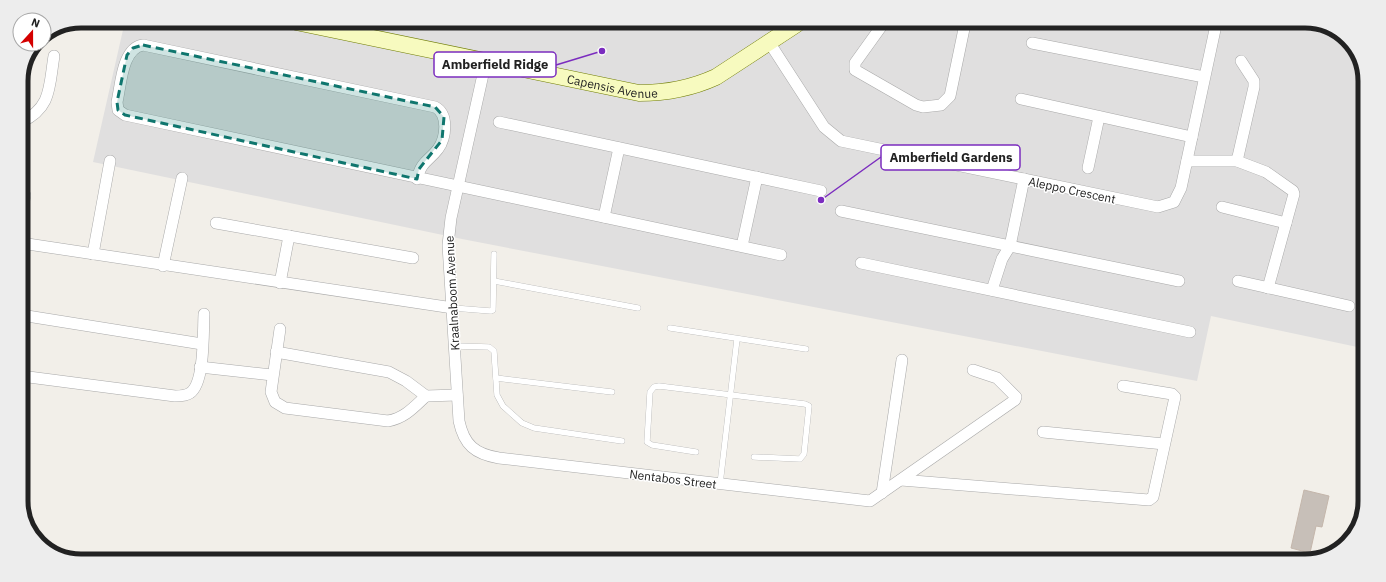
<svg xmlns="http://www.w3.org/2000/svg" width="1386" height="582" viewBox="0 0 1386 582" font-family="'IBM Plex Sans',sans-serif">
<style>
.residential{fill:#e0dfdf}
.building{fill:#c7bfb8;stroke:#c4b6ab}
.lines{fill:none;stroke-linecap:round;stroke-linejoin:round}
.lane-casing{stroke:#a9a9a9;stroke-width:6}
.street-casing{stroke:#a9a9a9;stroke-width:12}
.secondary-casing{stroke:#707d05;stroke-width:17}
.lane{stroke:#fff;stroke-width:5.5}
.street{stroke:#fff;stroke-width:11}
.secondary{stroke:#f7fabf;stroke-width:16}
.marked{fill:#0f766e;fill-opacity:0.2;stroke:#0f766e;stroke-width:3;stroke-dasharray:8 5;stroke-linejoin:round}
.labels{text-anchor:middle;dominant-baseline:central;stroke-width:3;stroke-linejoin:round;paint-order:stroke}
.street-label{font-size:12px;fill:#222;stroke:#fff}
.rim{fill:none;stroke:#222;stroke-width:5}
.leader{fill:none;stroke:#7b2cbf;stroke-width:1.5}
.callout-dot{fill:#7b2cbf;stroke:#fff;stroke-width:1.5}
.callout{fill:#fff;stroke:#7b2cbf;stroke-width:1.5}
.callout-label{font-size:13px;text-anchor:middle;font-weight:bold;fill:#222}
</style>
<rect width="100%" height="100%" fill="#f2efe9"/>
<!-- residential -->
<path class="residential" d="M 125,21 L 1328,25 L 1353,45 L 1365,77 L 1362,348 L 1211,316 L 1197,381 L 462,239 L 93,162 Z"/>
<!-- building -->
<path class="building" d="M 1304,490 L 1329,496 L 1322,527 L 1316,526 L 1310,553 L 1291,548 Z"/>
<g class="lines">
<!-- lane casing -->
<g class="lane-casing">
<g id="lane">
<path d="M 494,281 L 638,308"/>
<path d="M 453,308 L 491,311 L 493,310 L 494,254"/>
<path d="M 670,328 L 806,349"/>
<path d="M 455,346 L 489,347 L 494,351 L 497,395 L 503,406 L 522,423 L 534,428 L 622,441"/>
<path d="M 496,378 L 612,392"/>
<path d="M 696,452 L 652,445 L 647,442 L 650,392 L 654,387 L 659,386 L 805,404 L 809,406 L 804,454 L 800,459 L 754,457"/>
<path d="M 720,484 L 737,339"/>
</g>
</g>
<!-- street casing -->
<g class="street-casing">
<g id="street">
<path d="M 883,24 L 855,63 L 855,70 L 916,105 L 923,107 L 941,105 L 950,96 L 965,24"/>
<path d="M 769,42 L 824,127 L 841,141 L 1158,207 L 1174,202 L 1181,188 L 1216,25"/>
<path d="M 1032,43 L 1204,77"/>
<path d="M 486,61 L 451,218 L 448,245 L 459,421 C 464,445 475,454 499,458 L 870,501 L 1015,400 L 1016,397 L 997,378 L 973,370"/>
<path d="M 1021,99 L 1192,137"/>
<path d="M 21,122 C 52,108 49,86 54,56"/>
<path d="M 499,122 L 821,191"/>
<path d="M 1187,161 L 1237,161 L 1266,172 L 1293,191 L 1294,194 L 1268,288"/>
<path d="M 1237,161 L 1254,87 L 1254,81 L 1241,61"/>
<path d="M 1088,168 L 1099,117"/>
<path d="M 417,179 C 422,160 428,162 438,149 C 446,138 449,114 435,107 L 143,45 C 122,48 121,85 117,102 L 118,110 L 125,115 L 781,255"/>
<path d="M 1222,207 L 1286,223"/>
<path d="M 841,211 L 1179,281"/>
<path d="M 604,217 L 619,148"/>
<path d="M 21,218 L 25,195"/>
<path d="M 216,223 L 413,258"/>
<path d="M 21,243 L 453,308"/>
<path d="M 742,246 L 757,177"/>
<path d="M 93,254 L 110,161"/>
<path d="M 861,263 L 1190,332"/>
<path d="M 163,266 L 182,178"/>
<path d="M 1238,281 L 1349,306"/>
<path d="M 280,283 L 289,236"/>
<path d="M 992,290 L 1002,259 L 1010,246 L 1024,179"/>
<path d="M 21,315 L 202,344"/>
<path d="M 280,329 L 271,392 L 275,402 L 285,408 L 388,421 C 405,418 414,407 426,396"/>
<path d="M 276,352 L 389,372 L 406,381 L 426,396 L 457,395"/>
<path d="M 200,367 L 272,375"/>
<path d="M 21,376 L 175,396 C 180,396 186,396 190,393 C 205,383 203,332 204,314"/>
<path d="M 1043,432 L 1164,444"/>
<path d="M 901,480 L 1149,500 L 1153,497 L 1175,397 L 1172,394 L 1123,386"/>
<path d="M 882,493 L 902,360"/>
</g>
</g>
<!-- secondary casing -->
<g class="secondary-casing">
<g id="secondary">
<path id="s1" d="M 296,22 L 639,93 C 665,93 692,88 716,77 L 797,24"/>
</g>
</g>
<!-- lane -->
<use href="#lane" class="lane"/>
<!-- street -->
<use href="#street" class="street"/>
<!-- secondary -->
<use href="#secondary" class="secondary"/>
</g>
<!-- marked area -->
<path class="marked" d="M 143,45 L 435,107 L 444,117 L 442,140 L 419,169 L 417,179 L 125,115 L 118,110 L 117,102 L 127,55 L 133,48 Z"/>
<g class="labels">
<!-- street labels -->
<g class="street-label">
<text stroke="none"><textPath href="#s1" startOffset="323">Capensis Avenue</textPath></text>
<text transform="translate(1072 190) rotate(12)">Aleppo Crescent</text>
<text transform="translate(452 293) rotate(-93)">Kraalnaboom Avenue</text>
<text transform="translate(673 479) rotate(7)">Nentabos Street</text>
</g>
</g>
<!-- crop -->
<path d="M0 0H1386V582H0ZM81 28H1305A53 53 0 0 1 1358 81V501A53 53 0 0 1 1305 554H81A53 53 0 0 1 28 501V81A53 53 0 0 1 81 28Z" fill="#ededed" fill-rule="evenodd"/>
<path class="rim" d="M81 28H1305A53 53 0 0 1 1358 81V501A53 53 0 0 1 1305 554H81A53 53 0 0 1 28 501V81A53 53 0 0 1 81 28Z"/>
<!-- callouts -->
<path class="leader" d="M602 51L556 65M821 200L881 157"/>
<g class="callout-dot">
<circle cx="602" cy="51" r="4"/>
<circle cx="821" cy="200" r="4"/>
</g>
<g class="callout">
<rect x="434" y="52" width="122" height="25" rx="4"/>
<rect x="881" y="145" width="139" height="25" rx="4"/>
</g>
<g class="callout-label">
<text x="495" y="69">Amberfield Ridge</text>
<text x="951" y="162">Amberfield Gardens</text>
</g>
<!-- north arrow -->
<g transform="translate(32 32) rotate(21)"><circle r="19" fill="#ffffff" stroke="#a7a7a7"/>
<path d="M0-3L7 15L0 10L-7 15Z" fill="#d40000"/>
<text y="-6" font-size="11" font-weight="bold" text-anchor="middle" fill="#222222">N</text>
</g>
</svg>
